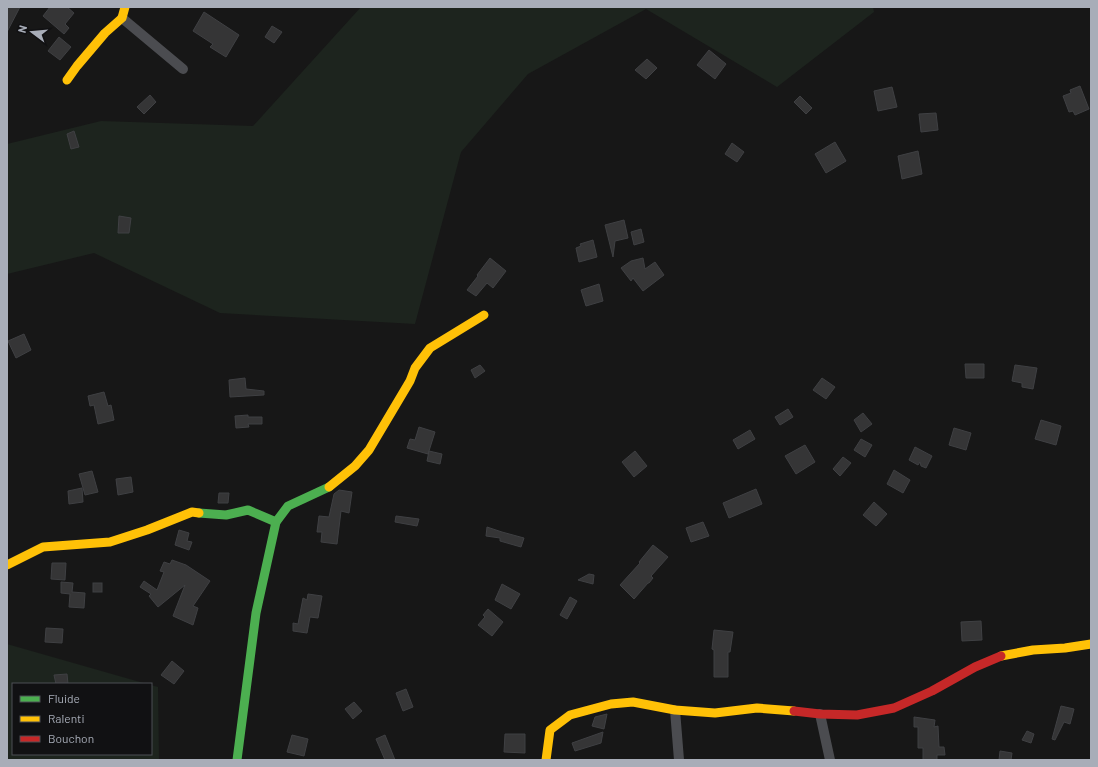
<svg xmlns="http://www.w3.org/2000/svg" width="1098" height="767" viewBox="0 0 1098 767" font-family="Barlow,sans-serif">
<style>
.green{fill:#1d241e}
.building{fill:#353536;stroke:#3f4043}
.lines{fill:none;stroke-linecap:round;stroke-linejoin:round}
.street{stroke:#4b4c50;stroke-width:10}
.fast{stroke:#4caf50;stroke-width:9}
.slow{stroke:#ffc107;stroke-width:9}
.jam{stroke:#c62828;stroke-width:9}
</style>
<rect width="100%" height="100%" fill="#171717"/>
<!-- green -->
<g class="green">
<path d="M 361,7 L 873,7 L 874,12 L 777,87 L 646,9 L 528,74 L 461,152 L 415,324 L 220,313 L 94,253 L 7,274 L 7,144 L 101,121 L 253,126 Z"/>
<path d="M 7,644 L 147,684 L 13,684 L 13,754 L 151,754 L 151,685 L 158,687 L 159,760 L 7,760 Z"/>
</g>
<!-- building -->
<g class="building">
<path d="M 7,7 L 20,7 L 7,32 Z"/>
<path d="M 50,7 L 67,7 L 74,13 L 65,24 L 69,28 L 64,34 L 43,16 Z"/>
<path d="M 204,12 L 239,35 L 226,57 L 210,47 L 213,44 L 193,31 Z"/>
<path d="M 272,26 L 282,32 L 274,43 L 265,37 Z"/>
<path d="M 59,37 L 71,47 L 60,60 L 48,51 Z"/>
<path d="M 709,50 L 726,64 L 715,79 L 697,65 Z"/>
<path d="M 647,59 L 657,68 L 646,79 L 635,70 Z"/>
<path d="M 1080,86 L 1089,109 L 1075,115 L 1073,111 L 1069,112 L 1063,96 L 1071,93 L 1070,90 Z"/>
<path d="M 892,87 L 897,107 L 878,111 L 874,91 Z"/>
<path d="M 150,95 L 156,102 L 144,114 L 137,107 Z"/>
<path d="M 800,96 L 812,108 L 806,114 L 794,102 Z"/>
<path d="M 936,113 L 938,130 L 921,132 L 919,114 Z"/>
<path d="M 74,131 L 79,147 L 71,149 L 67,134 Z"/>
<path d="M 835,142 L 846,161 L 826,173 L 815,154 Z"/>
<path d="M 732,143 L 744,152 L 737,162 L 725,154 Z"/>
<path d="M 918,151 L 922,174 L 902,179 L 898,156 Z"/>
<path d="M 119,216 L 131,218 L 129,233 L 118,233 Z"/>
<path d="M 624,220 L 628,238 L 615,241 L 613,257 L 605,225 Z"/>
<path d="M 641,229 L 644,242 L 634,245 L 631,232 Z"/>
<path d="M 593,240 L 597,257 L 579,262 L 576,248 L 581,246 L 580,244 Z"/>
<path d="M 490,258 L 506,271 L 493,288 L 487,283 L 476,296 L 467,290 L 478,276 L 477,275 Z"/>
<path d="M 643,258 L 645,269 L 655,262 L 664,275 L 643,291 L 633,278 L 631,281 L 621,268 L 631,261 Z"/>
<path d="M 599,284 L 603,301 L 586,306 L 581,290 Z"/>
<path d="M 24,334 L 31,350 L 16,358 L 8,341 Z"/>
<path d="M 965,364 L 984,364 L 984,378 L 966,378 Z"/>
<path d="M 480,365 L 485,371 L 475,378 L 471,370 Z"/>
<path d="M 1015,365 L 1037,368 L 1033,389 L 1022,387 L 1022,383 L 1012,381 Z"/>
<path d="M 245,378 L 246,389 L 264,391 L 264,395 L 230,397 L 229,380 Z"/>
<path d="M 822,378 L 835,387 L 826,399 L 813,390 Z"/>
<path d="M 104,392 L 108,406 L 111,405 L 114,420 L 98,424 L 94,405 L 90,406 L 88,396 Z"/>
<path d="M 788,409 L 793,417 L 780,425 L 775,417 Z"/>
<path d="M 863,413 L 872,424 L 861,432 L 854,420 Z"/>
<path d="M 248,415 L 248,417 L 262,417 L 262,424 L 248,424 L 249,427 L 236,428 L 235,416 Z"/>
<path d="M 1041,420 L 1061,426 L 1056,445 L 1035,439 Z"/>
<path d="M 419,427 L 435,432 L 428,454 L 407,448 L 410,439 L 415,440 Z"/>
<path d="M 954,428 L 971,433 L 966,450 L 949,445 Z"/>
<path d="M 750,430 L 755,439 L 738,449 L 733,440 Z"/>
<path d="M 861,439 L 872,445 L 865,457 L 854,450 Z"/>
<path d="M 805,445 L 815,462 L 796,474 L 785,456 Z"/>
<path d="M 915,447 L 932,456 L 926,468 L 921,466 L 920,462 L 918,465 L 909,460 Z"/>
<path d="M 429,451 L 442,454 L 440,464 L 427,461 Z"/>
<path d="M 635,451 L 647,466 L 634,477 L 622,462 Z"/>
<path d="M 843,457 L 851,463 L 840,476 L 833,469 Z"/>
<path d="M 894,470 L 910,480 L 903,493 L 887,484 Z"/>
<path d="M 92,471 L 98,492 L 85,495 L 79,474 Z"/>
<path d="M 131,477 L 133,492 L 118,495 L 116,479 Z"/>
<path d="M 82,488 L 83,502 L 69,504 L 68,491 Z"/>
<path d="M 756,489 L 762,504 L 729,518 L 723,503 Z"/>
<path d="M 339,490 L 352,492 L 349,513 L 341,511 L 337,544 L 321,542 L 322,532 L 317,532 L 319,516 L 329,517 L 334,494 Z"/>
<path d="M 219,493 L 229,493 L 228,503 L 218,503 Z"/>
<path d="M 874,502 L 887,514 L 876,526 L 863,515 Z"/>
<path d="M 396,516 L 419,519 L 417,526 L 395,522 Z"/>
<path d="M 703,522 L 709,536 L 691,542 L 686,528 Z"/>
<path d="M 487,527 L 502,532 L 524,538 L 521,547 L 500,541 L 500,538 L 486,536 Z"/>
<path d="M 179,530 L 189,533 L 187,541 L 192,542 L 189,550 L 175,545 Z"/>
<path d="M 653,545 L 668,557 L 651,576 L 653,578 L 649,583 L 648,583 L 634,599 L 620,585 L 640,563 L 639,562 Z"/>
<path d="M 172,560 L 186,565 L 210,581 L 193,606 L 198,608 L 193,625 L 173,616 L 185,585 L 158,607 L 149,596 L 151,594 L 140,587 L 144,581 L 157,590 L 164,572 L 160,571 L 164,562 L 170,564 Z"/>
<path d="M 52,563 L 66,563 L 65,580 L 51,579 Z"/>
<path d="M 589,574 L 594,575 L 593,584 L 578,580 Z"/>
<path d="M 61,582 L 73,583 L 72,592 L 85,593 L 84,608 L 69,607 L 70,594 L 61,593 Z"/>
<rect x="93" y="583" width="9" height="9"/>
<path d="M 502,584 L 520,594 L 511,609 L 495,600 Z"/>
<path d="M 308,594 L 322,596 L 318,618 L 310,617 L 307,633 L 293,631 L 293,623 L 298,624 L 303,598 L 307,600 Z"/>
<path d="M 570,597 L 577,601 L 567,619 L 560,615 Z"/>
<path d="M 488,609 L 503,622 L 492,636 L 478,625 L 485,617 L 483,615 Z"/>
<path d="M 981,621 L 982,640 L 962,641 L 961,622 Z"/>
<path d="M 46,628 L 63,629 L 62,643 L 45,642 Z"/>
<path d="M 714,630 L 733,632 L 730,652 L 728,652 L 728,677 L 714,677 L 714,650 L 712,649 Z"/>
<path d="M 172,661 L 184,671 L 174,684 L 161,675 Z"/>
<path d="M 67,674 L 68,684 L 56,684 L 54,675 Z"/>
<path d="M 406,689 L 413,707 L 403,711 L 396,693 Z"/>
<path d="M 354,702 L 362,711 L 353,719 L 345,709 Z"/>
<path d="M 1061,706 L 1074,709 L 1070,724 L 1064,722 L 1055,740 L 1052,739 Z"/>
<path d="M 607,714 L 604,729 L 592,726 L 595,717 Z"/>
<path d="M 914,717 L 935,720 L 934,727 L 938,726 L 939,747 L 944,747 L 945,755 L 937,755 L 937,760 L 923,760 L 923,748 L 918,748 L 918,727 L 914,727 Z"/>
<path d="M 1027,731 L 1034,734 L 1031,743 L 1022,740 Z"/>
<path d="M 603,732 L 601,743 L 575,751 L 572,743 Z"/>
<path d="M 505,734 L 525,734 L 525,753 L 504,752 Z"/>
<path d="M 292,735 L 308,739 L 304,756 L 287,752 Z"/>
<path d="M 385,735 L 395,760 L 385,760 L 376,739 Z"/>
<path d="M 1000,751 L 1012,753 L 1011,760 L 999,760 Z"/>
</g>
<g class="lines">
<!-- street -->
<g class="street">
<path d="M 122,18 L 183,69"/>
<path d="M 675,710 L 679,760"/>
<path d="M 820,714 L 830,760"/>
</g>
<!-- fast -->
<g class="fast">
<path d="M 199,513 L 226,515 L 248,510 L 276,522"/>
<path d="M 237,760 L 256,613 L 276,522 L 288,506 L 329,487"/>
</g>
<!-- slow -->
<g class="slow">
<path d="M 67,80 L 77,66 L 105,33 L 122,18 L 125,7"/>
<path d="M 329,487 L 355,466 L 369,450 L 410,381 L 415,368 L 430,348 L 484,315"/>
<path d="M 7,565 L 43,547 L 110,542 L 147,530 L 192,512 L 199,513"/>
<path d="M 1001,656 L 1033,650 L 1065,648 L 1091,644"/>
<path d="M 546,760 L 550,730 L 570,715 L 611,704 L 633,702 L 675,710 L 715,713 L 757,708 L 794,711"/>
</g>
<!-- jam -->
<path class="jam" d="M 794,711 L 820,714 L 857,715 L 894,708 L 932,691 L 975,667 L 1001,656"/>
</g>
<!-- border -->
<rect width="1098" height="767" fill="none" stroke="#a8adb8" stroke-width="16"/>
<!-- legend -->
<rect x="12" y="683" width="140" height="72" fill="#111113" stroke="#4d4f55"/>
<rect x="20" y="696" width="20" height="6" fill="#4caf50" stroke="#4d4f55"/>
<text x="48" y="703" font-size="12" fill="#a8adb8">Fluide</text>
<rect x="20" y="716" width="20" height="6" fill="#ffc107" stroke="#4d4f55"/>
<text x="48" y="723" font-size="12" fill="#a8adb8">Ralenti</text>
<rect x="20" y="736" width="20" height="6" fill="#c62828" stroke="#4d4f55"/>
<text x="48" y="743" font-size="12" fill="#a8adb8">Bouchon</text>
<!-- north arrow -->
<g transform="translate(32 32) rotate(286)" stroke="#111113" stroke-width="3" paint-order="stroke">
<path d="M0-3L7 15L0 10L-7 15Z" fill="#a8adb8"/>
<text y="-6" font-size="11" font-weight="bold" text-anchor="middle" fill="#a8adb8">N</text>
</g>
</svg>
